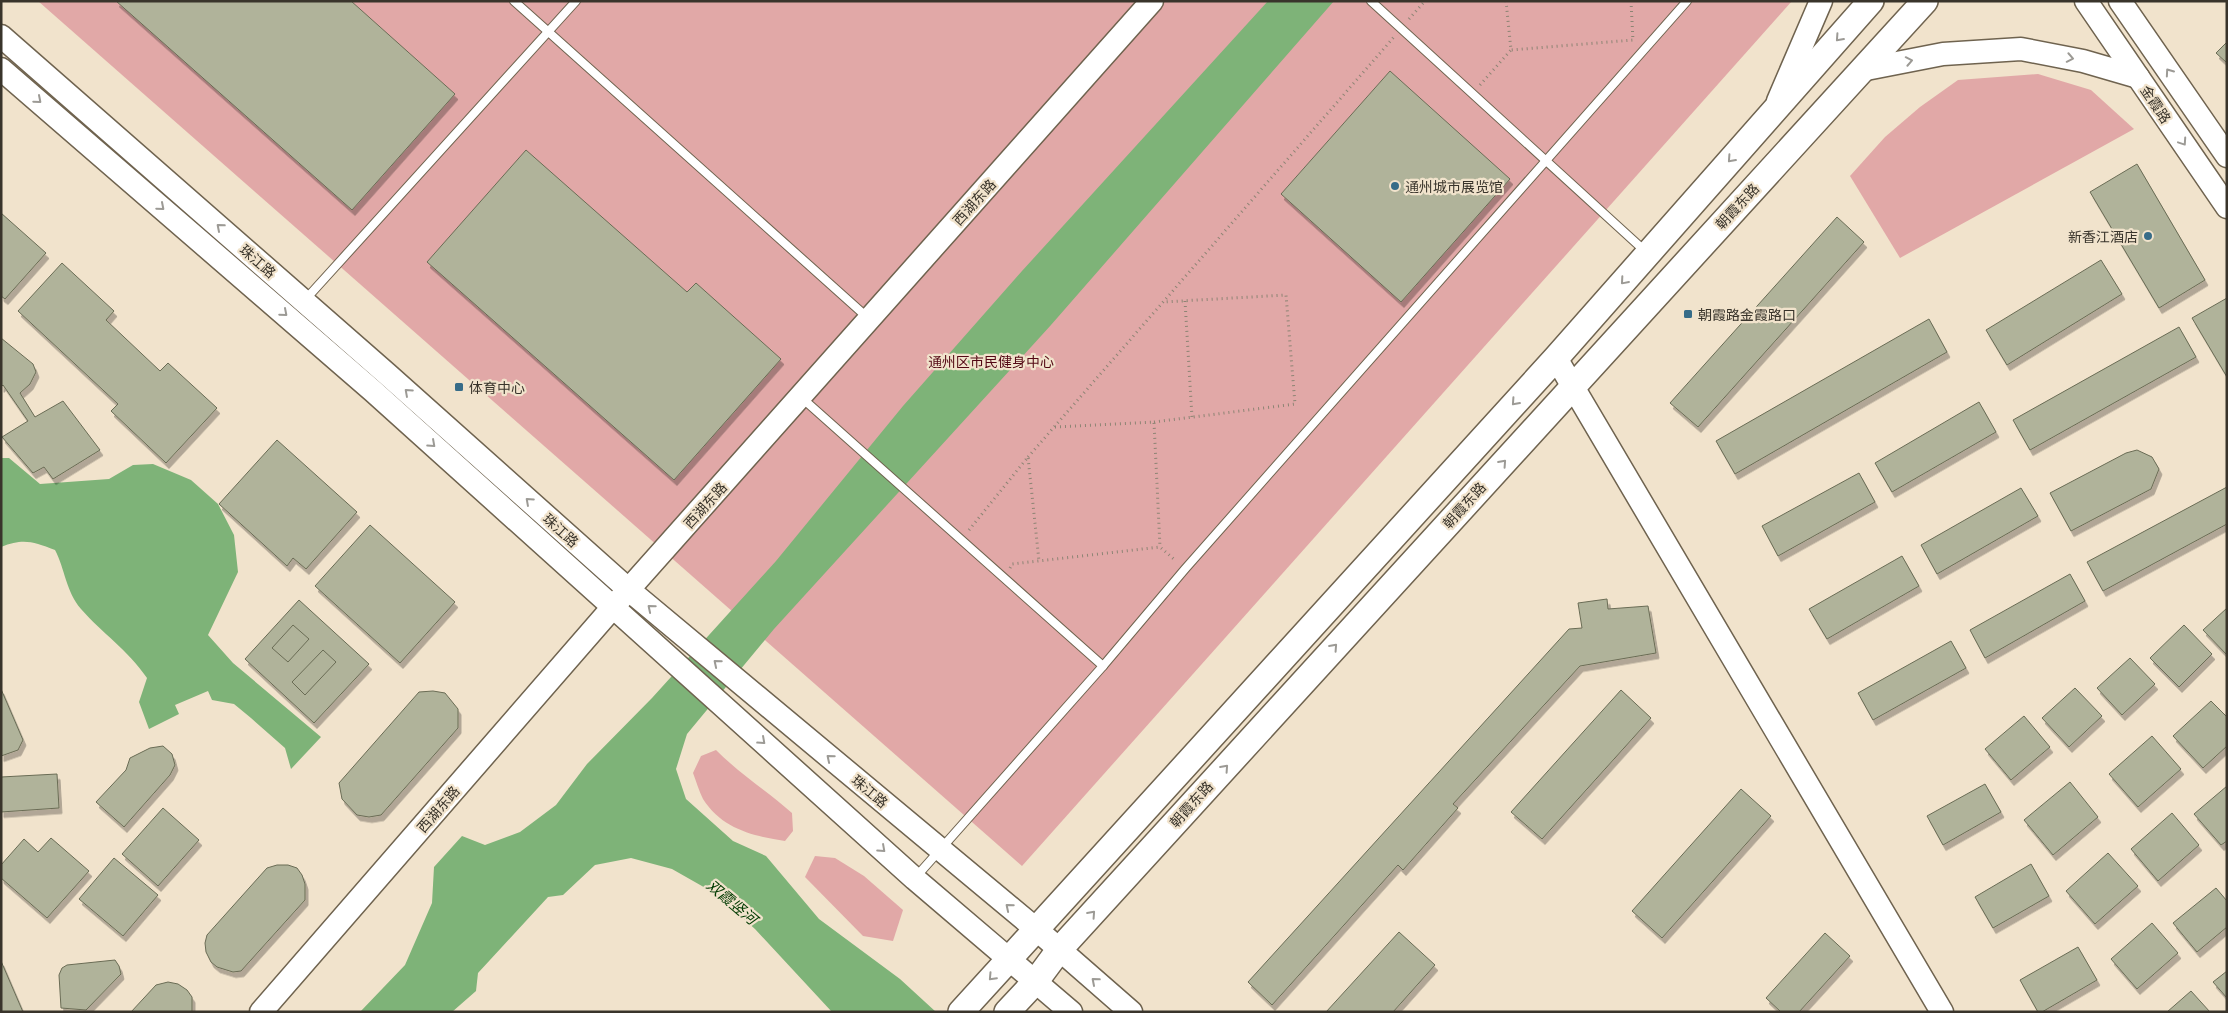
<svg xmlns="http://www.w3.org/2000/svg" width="2228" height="1013" viewBox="0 0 2228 1013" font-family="'Titillium Web','Noto Sans SC',sans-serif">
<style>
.green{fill:#e1a8a7}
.water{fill:#7eb378}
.building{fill:#b0b39a;stroke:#6a6c55;filter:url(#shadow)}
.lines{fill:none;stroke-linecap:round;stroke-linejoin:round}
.lane-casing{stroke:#6f634f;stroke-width:10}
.secondary-casing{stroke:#6f634f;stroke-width:25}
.primary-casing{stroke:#6f634f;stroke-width:28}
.path{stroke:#8d8474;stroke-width:3;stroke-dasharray:1 4;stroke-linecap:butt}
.lane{stroke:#fff;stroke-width:8}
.secondary{stroke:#fff;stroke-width:22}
.primary{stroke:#fff;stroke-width:25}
.oneway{stroke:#9c9a95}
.poi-dot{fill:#376c88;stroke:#f1e3cc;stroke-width:2}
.labels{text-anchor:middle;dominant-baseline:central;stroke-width:4.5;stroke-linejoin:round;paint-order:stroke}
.street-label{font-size:14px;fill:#39342b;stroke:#f1e3cc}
.poi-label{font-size:14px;fill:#39342b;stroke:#f1e3cc;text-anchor:start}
.park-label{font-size:14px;fill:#530814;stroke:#f1e3cc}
.water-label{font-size:15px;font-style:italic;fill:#003a00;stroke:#f1e3cc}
</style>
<defs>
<filter id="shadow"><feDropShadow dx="3" dy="5.5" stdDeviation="0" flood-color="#0004"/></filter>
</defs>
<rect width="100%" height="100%" fill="#f1e3cc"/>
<!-- green -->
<g class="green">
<path d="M 38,1 L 1792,1 L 1022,866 Z"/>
<path d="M 2038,74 L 2091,90 L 2134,129 L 1900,258 L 1850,176 L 1885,137 L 1920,107 L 1958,80 Z"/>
<path d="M 716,750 C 740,774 767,791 792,813 L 793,831 L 785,841 C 753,836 722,829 703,799 C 699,791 696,781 693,773 L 701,756 Z"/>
<path d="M 815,856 L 835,858 L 864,876 L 903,910 L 893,941 L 863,936 L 805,877 Z"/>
</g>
<!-- water -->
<g class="water">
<path d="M 1268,1 L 1334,1 L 1051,325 L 774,629 L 687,734 L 676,769 L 686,799 L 733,841 L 766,856 L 819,919 L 900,979 L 936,1012 L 832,1012 L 755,929 L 716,894 L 672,869 L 631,858 L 595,865 L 563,895 L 548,897 L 478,973 L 476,991 L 452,1012 L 360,1012 L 405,965 L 432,903 L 434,867 L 462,836 L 485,845 L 520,832 L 556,805 L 587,764 L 652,698 L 776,561 L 903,406 L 1022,271 Z"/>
<path d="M 1,458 L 9,458 L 40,484 L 109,479 L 133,465 L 153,464 L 191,480 L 218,504 L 234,535 L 238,572 L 208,635 L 233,663 L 321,737 L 291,769 L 285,748 L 251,718 L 234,704 L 212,700 L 208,691 L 175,705 L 179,714 L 149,729 L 139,702 L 147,678 C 127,649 103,634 81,609 C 66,592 65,569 55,550 C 33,542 24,538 1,547 Z"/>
</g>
<!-- building -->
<g class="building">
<path d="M 116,1 L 351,1 L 455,94 L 352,210 Z"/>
<path d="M 2227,42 L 2227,63 L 2216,53 Z"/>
<path d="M 1390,71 L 1510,179 L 1401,302 L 1281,194 Z"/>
<path d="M 526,150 L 687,292 L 696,283 L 781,359 L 674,480 L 427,262 Z"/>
<path d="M 2137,164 L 2205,280 L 2159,308 L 2090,192 Z"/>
<path d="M 1,213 L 46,253 L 5,299 L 1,296 Z"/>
<path d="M 1837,217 L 1864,242 L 1698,427 L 1670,403 Z"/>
<path d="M 2101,260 L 2122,294 L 2007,365 L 1986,330 Z"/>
<path d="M 62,263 L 114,311 L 106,320 L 160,371 L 168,363 L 217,408 L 166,463 L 111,411 L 118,404 L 18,311 Z"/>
<path d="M 2227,298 L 2227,377 L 2192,318 Z"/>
<path d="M 1929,319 L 1947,352 L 1735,474 L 1716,441 Z"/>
<path d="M 2179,327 L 2196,357 L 2030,450 L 2013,420 Z"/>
<path d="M 1,338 L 33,364 L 36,372 L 30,384 L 20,393 L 35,417 L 63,401 L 100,450 L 53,479 L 44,467 L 33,473 L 2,437 L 28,421 L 3,385 L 1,387 Z"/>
<path d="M 1979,402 L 1996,432 L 1892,492 L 1875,463 Z"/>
<path d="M 277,440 L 357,512 L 306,569 L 293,558 L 287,566 L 219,504 Z"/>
<path d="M 2137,450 L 2152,457 L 2159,469 L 2151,489 L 2071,531 L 2050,493 L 2126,453 Z"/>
<path d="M 1859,473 L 1875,502 L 1778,556 L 1762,526 Z"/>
<path d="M 2227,487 L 2227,524 L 2103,591 L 2087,562 Z"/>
<path d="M 2021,488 L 2038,516 L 1937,574 L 1921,545 Z"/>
<path d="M 370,525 L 455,602 L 400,663 L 315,586 Z"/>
<path d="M 1902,556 L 1919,586 L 1827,639 L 1809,609 Z"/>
<path d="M 2070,574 L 2085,601 L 1985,658 L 1970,630 Z"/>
<path d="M 1607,599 L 1608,609 L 1648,606 L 1656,653 L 1580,666 L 1453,804 L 1458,808 L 1403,870 L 1398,865 L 1272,1005 L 1248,982 L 1569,629 L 1582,628 L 1578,603 Z"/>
<path d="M 299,600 L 369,664 L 314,723 L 245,659 Z"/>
<path d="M 2227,608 L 2227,655 L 2203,630 Z"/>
<path d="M 293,625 L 309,639 L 288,662 L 272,648 Z"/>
<path d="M 2184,625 L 2212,654 L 2179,687 L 2150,658 Z"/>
<path d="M 1951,641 L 1966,668 L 1873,720 L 1858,693 Z"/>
<path d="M 323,650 L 336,662 L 305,695 L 292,682 Z"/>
<path d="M 2130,658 L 2155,684 L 2122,715 L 2097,688 Z"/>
<path d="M 2075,688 L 2102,716 L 2069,747 L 2042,718 Z"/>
<path d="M 1,689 L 23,740 L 18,750 L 1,756 Z"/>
<path d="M 1621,690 L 1651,718 L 1542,839 L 1511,812 Z"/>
<path d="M 433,691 L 445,693 L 458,709 L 458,728 L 381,815 L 369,817 L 357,815 L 342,799 L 339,783 L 419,692 Z"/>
<path d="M 2211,701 L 2227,717 L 2227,746 L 2203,768 L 2173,736 Z"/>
<path d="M 2024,716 L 2050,747 L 2011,780 L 1985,749 Z"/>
<path d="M 2152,736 L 2181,769 L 2138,807 L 2109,774 Z"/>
<path d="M 163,746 L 172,754 L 175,765 L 170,775 L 124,827 L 96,802 L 126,770 L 130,758 L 150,748 Z"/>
<path d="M 57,774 L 59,808 L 1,812 L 1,777 Z"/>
<path d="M 2070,782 L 2098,817 L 2053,855 L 2024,820 Z"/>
<path d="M 1985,784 L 2001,812 L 1943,845 L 1927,816 Z"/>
<path d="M 2227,786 L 2227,841 L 2221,845 L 2194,814 Z"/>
<path d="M 1741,789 L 1771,816 L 1662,938 L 1632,911 Z"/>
<path d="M 163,808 L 199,840 L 158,886 L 122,854 Z"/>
<path d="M 2172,813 L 2199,845 L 2158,881 L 2131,849 Z"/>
<path d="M 51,838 L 89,871 L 47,918 L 1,878 L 1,865 L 24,839 L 38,852 Z"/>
<path d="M 2108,853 L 2138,886 L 2095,924 L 2066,891 Z"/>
<path d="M 114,858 L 158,895 L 123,936 L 79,899 Z"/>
<path d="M 2031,864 L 2049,896 L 1993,928 L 1975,897 Z"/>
<path d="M 277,865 L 288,865 L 297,868 L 302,875 L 305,884 L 305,900 L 241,971 L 233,972 L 217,967 L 211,962 L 206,952 L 205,943 L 207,935 L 267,868 Z"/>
<path d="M 2216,888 L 2227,901 L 2227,927 L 2197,952 L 2173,923 Z"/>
<path d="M 2152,923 L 2178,953 L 2137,989 L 2111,959 Z"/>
<path d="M 1399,932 L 1435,965 L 1393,1012 L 1326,1012 Z"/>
<path d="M 1825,933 L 1850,956 L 1799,1012 L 1781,1012 L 1766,998 Z"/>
<path d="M 2078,947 L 2097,980 L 2042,1012 L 2038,1012 L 2020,980 Z"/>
<path d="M 115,960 L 119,966 L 121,974 L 86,1010 L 61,1008 L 59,975 L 62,968 L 67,965 Z"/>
<path d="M 1,961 L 23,1012 L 1,1012 Z"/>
<path d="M 2227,971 L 2227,998 L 2213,982 Z"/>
<path d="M 168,982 L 178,984 L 187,990 L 192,997 L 192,1012 L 131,1012 L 156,985 Z"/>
<path d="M 2191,991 L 2210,1012 L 2167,1012 Z"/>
</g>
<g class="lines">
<!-- lane casing -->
<g class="lane-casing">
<g id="lane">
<path d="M 514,1 L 868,318"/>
<path d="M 1371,1 L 1646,252"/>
<path d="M 305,300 L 576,1"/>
<path d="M 802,398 L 1103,666"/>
<path d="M 915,878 L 1103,666 L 1185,569 L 1687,1"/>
</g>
</g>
<!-- secondary casing -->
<g class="secondary-casing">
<g id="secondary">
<path d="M 2086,1 L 2227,207"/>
<path d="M 2120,1 L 2227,156"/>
<path d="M 1,36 L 387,374 L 629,590 L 1036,929 L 1131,1012"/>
<path d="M 1,69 L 373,391 L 915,879 L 1071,1012"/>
<path d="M 1861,70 L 1943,54 L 2021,49 L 2083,61 L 2138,77"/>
<path d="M 1778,101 L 1821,1"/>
<path d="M 1556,358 L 1942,1012"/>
<path d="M 261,1012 L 613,607 L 1152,1"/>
</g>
</g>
<!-- primary casing -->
<g class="primary-casing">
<g id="primary">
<path d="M 961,1012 L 1556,358 L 1871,1"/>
<path d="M 1007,1012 L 1036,981 L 1059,950 L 1925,1"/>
</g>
</g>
<!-- path -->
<g class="path">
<path d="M 1506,1 L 1511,50 L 1633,40"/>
<path d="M 1631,1 L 1633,41"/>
<path d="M 1409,19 L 1425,1"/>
<path d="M 1480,85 L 1511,50"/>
<path d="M 1185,301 L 1192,417"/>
<path d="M 1154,422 L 1295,404 L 1286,295 L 1163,302"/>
<path d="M 1055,427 L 1154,422 L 1160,547"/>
<path d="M 1028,457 L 1394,37"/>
<path d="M 969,530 L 1028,457 L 1039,561"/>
<path d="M 1010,568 L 1012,564 L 1160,547 L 1175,560"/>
</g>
<!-- lane -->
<use href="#lane" class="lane"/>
<!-- secondary -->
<use href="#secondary" class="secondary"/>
<!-- primary -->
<use href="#primary" class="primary"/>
</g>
<!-- one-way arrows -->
<defs><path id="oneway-chevron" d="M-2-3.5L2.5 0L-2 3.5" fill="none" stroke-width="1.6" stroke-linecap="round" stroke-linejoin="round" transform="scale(1.25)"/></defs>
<g class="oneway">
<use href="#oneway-chevron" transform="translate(1839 38) rotate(132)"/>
<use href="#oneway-chevron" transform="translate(2070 58) rotate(11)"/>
<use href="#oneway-chevron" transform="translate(1909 61) rotate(-11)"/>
<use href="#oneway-chevron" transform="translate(2169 72) rotate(-125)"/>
<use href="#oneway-chevron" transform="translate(38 100) rotate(41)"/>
<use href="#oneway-chevron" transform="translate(2183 142) rotate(56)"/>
<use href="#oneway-chevron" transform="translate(1731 159) rotate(132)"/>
<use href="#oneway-chevron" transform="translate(161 207) rotate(41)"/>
<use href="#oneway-chevron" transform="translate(220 227) rotate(-139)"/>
<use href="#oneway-chevron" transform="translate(1624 281) rotate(131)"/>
<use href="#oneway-chevron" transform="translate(284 313) rotate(41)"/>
<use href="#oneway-chevron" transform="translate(408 392) rotate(-138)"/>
<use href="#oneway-chevron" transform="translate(1515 402) rotate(132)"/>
<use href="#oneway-chevron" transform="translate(432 444) rotate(42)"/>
<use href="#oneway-chevron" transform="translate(1503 463) rotate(-48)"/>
<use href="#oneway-chevron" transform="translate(529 501) rotate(-138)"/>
<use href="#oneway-chevron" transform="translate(651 608) rotate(-140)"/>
<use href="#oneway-chevron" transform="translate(1334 647) rotate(-48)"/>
<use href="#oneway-chevron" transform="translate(717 663) rotate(-140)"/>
<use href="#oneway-chevron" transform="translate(762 741) rotate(42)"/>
<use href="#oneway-chevron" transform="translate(830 758) rotate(-140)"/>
<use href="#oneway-chevron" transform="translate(1225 768) rotate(-48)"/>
<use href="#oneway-chevron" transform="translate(882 849) rotate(42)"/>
<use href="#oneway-chevron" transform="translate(1009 907) rotate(-140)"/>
<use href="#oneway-chevron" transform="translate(1092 914) rotate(-48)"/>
<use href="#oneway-chevron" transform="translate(992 977) rotate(133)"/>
<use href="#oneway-chevron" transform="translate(1095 981) rotate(-139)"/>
</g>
<!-- markers -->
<g class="poi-dot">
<circle cx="1395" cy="186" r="5"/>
<circle cx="2148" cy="236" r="5"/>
<rect x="1683" y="309" width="10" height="10" rx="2.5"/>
<rect x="454" y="382" width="10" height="10" rx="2.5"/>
</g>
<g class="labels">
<!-- street labels -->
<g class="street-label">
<text transform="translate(2156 104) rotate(56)">金霞路</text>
<text transform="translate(974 202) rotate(-48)">西湖东路</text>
<text transform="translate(1737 206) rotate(-47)">朝霞东路</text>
<text transform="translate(258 261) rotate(41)">珠江路</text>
<text transform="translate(705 505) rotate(-48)">西湖东路</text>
<text transform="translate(1464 505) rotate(-48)">朝霞东路</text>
<text transform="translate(561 530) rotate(42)">珠江路</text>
<text transform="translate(870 791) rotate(40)">珠江路</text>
<text transform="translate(1191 804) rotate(-48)">朝霞东路</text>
<text transform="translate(438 809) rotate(-49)">西湖东路</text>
</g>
<!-- poi labels -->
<g class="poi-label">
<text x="1405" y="186">通州城市展览馆</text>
<text x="2138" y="236" text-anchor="end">新香江酒店</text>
<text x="1698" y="314">朝霞路金霞路口</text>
<text x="469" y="387">体育中心</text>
</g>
<!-- park labels -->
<g class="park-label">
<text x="991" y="361">通州区市民健身中心</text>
</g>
<!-- water labels -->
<g class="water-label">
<text transform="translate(732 902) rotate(40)">双霞竖河</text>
</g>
</g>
<!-- border -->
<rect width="2228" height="1013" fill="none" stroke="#39342b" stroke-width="5"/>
</svg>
